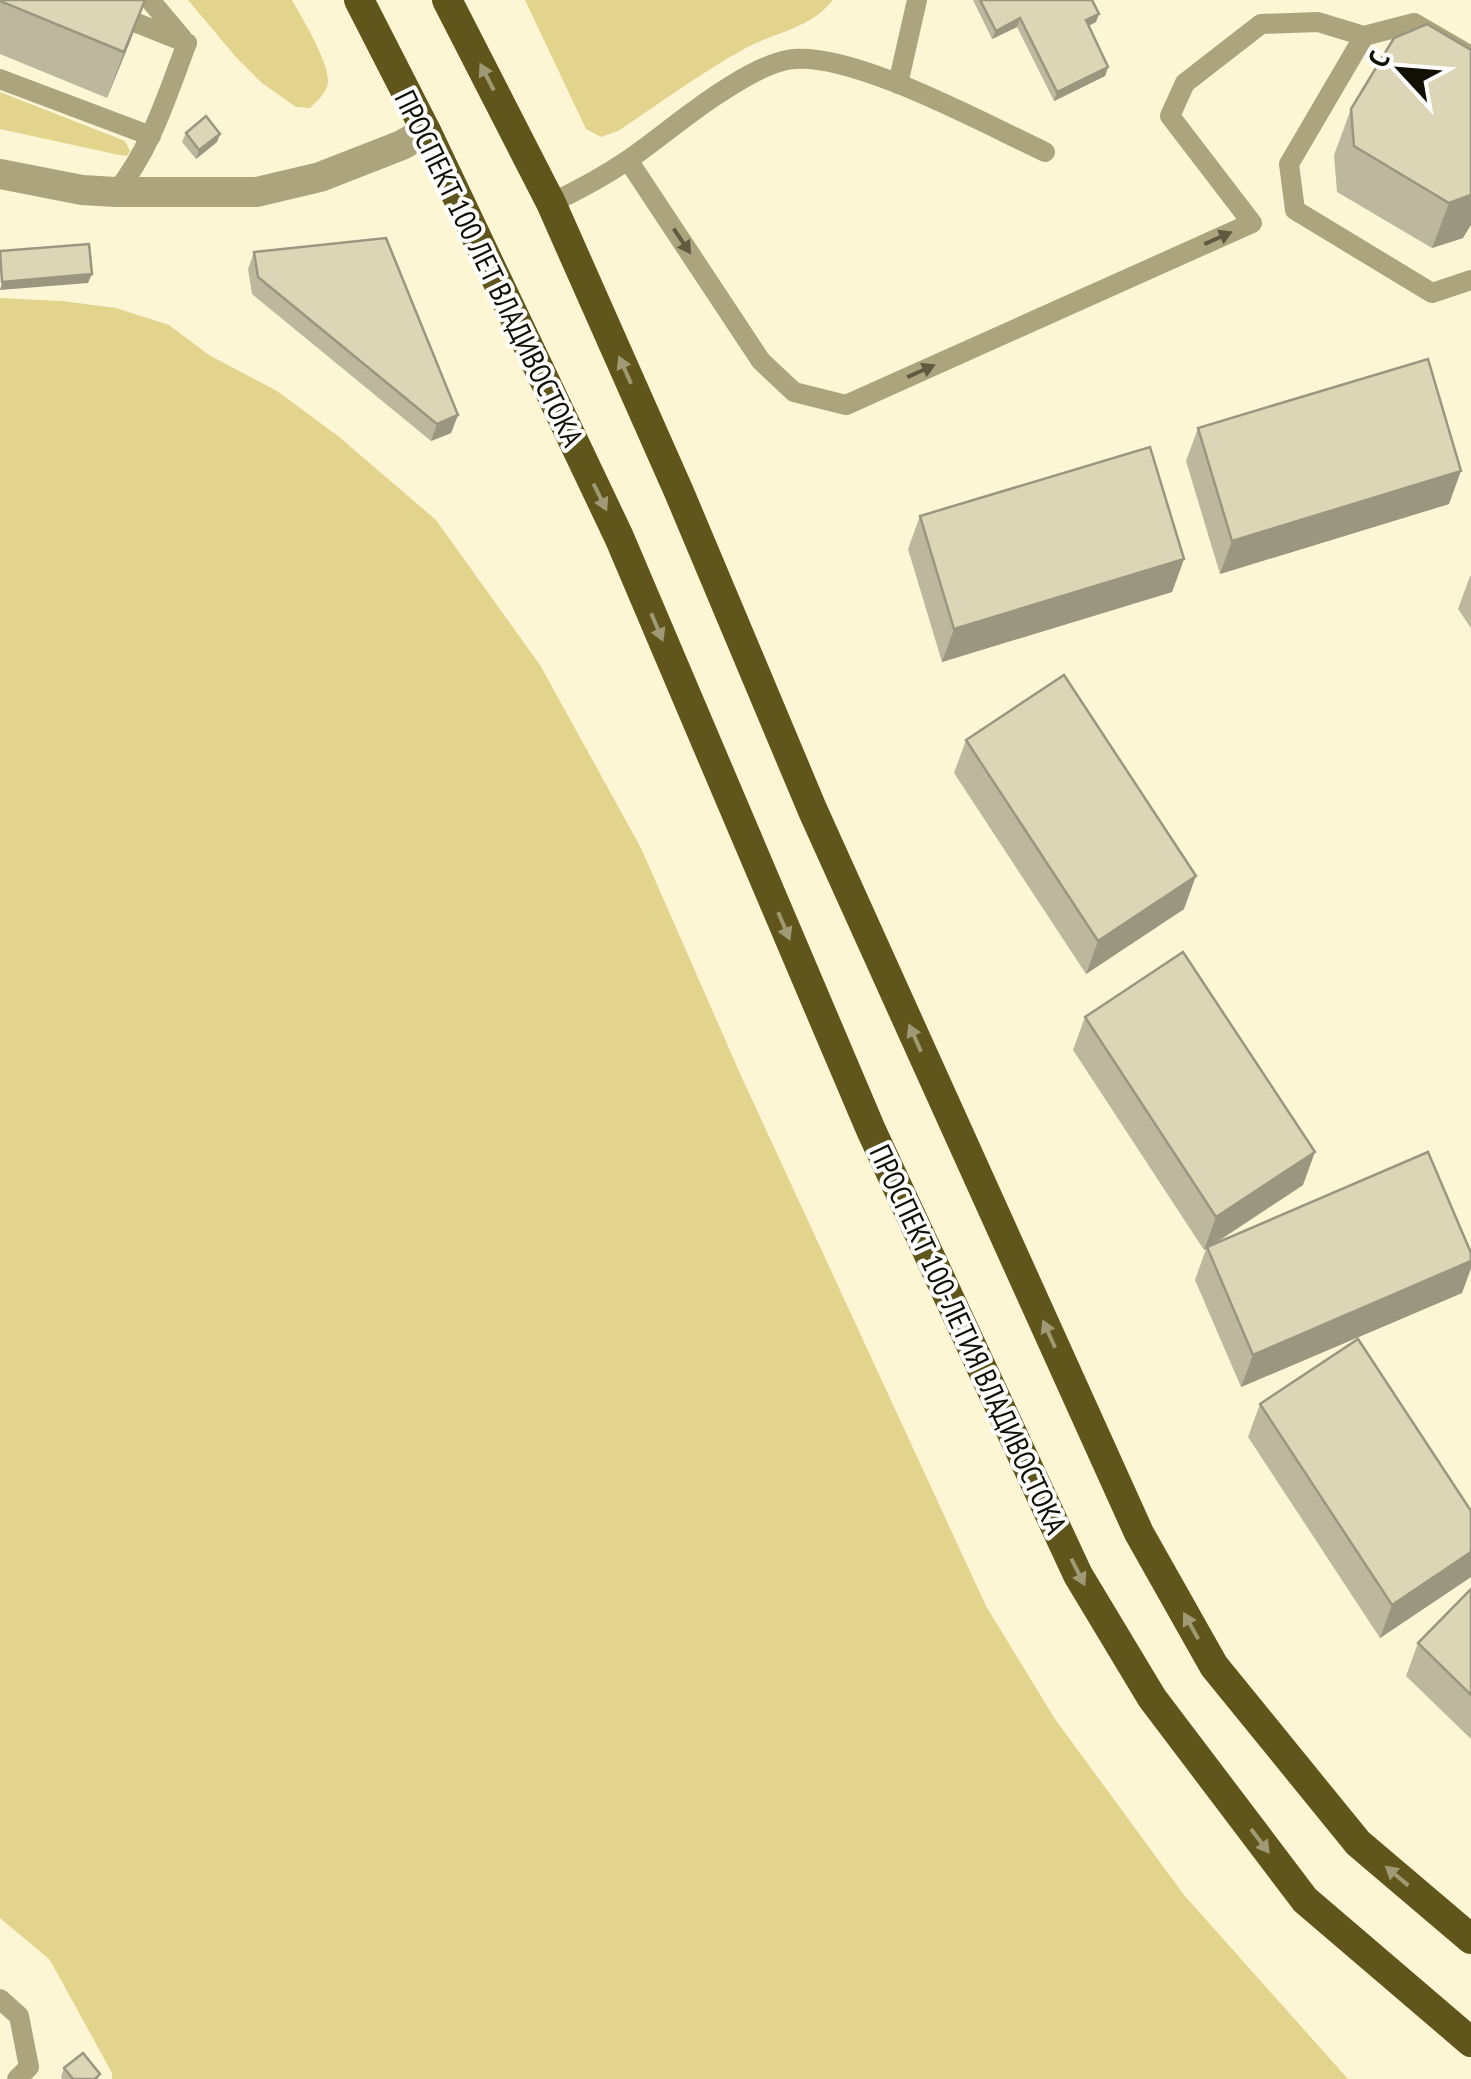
<svg xmlns="http://www.w3.org/2000/svg" width="1471" height="2079" viewBox="0 0 1471 2079" font-family="'PT Sans Narrow',sans-serif">
<style>
.green{fill:#e2d48d}
.lines{fill:none;stroke-linecap:round;stroke-linejoin:round}
.service{stroke:#aca47c;stroke-width:20}
.tertiary{stroke:#aca47c;stroke-width:30}
.trunk{stroke:#60551a;stroke-width:30}
.wall{fill:#bdb89d}
.shaded-wall{fill:#9a967f}
.building{fill:#dcd6b6;stroke:#9a967f;stroke-width:2.5}
.oneway{fill:#a09976}
.oneway2{fill:#5f5a40}
.labels{text-anchor:middle;dominant-baseline:central;stroke-width:8;stroke-linejoin:round;paint-order:stroke}
.street-label{font-size:30px;fill:#121005;stroke:#fff}
</style>
<rect width="100%" height="100%" fill="#fcf6d5"/>
<!-- green -->
<g class="green">
<path d="M 188,0 L 292,0 C 302,18 329,62 328,82 C 327,93 317,101 310,108 L 296,107 L 262,83 L 235,56 Z"/>
<path d="M 525,0 L 833,0 C 810,29 775,32 744,49 C 701,73 660,103 618,131 L 601,137 L 586,129 Z"/>
<path d="M 0,92 L 125,141 L 130,151 L 127,156 L 119,155 L 0,129 Z"/>
<path d="M 0,298 L 62,301 L 116,308 L 169,325 L 209,355 L 277,391 L 338,436 L 436,520 L 540,665 L 641,848 L 742,1078 L 986,1606 L 1055,1719 L 1184,1895 L 1348,2079 L 112,2079 L 112,2073 L 50,1960 L 0,1918 Z"/>
</g>
<g class="lines">
<!-- service -->
<g class="service">
<path d="M 79,0 L 187,43"/>
<path d="M 150,0 L 182,38"/>
<path d="M 1364,36 L 1289,164 L 1295,210 L 1432,293 L 1471,280"/>
<path d="M 0,79 L 151,136"/>
<path d="M 898,84 L 917,0"/>
<path d="M 628,160 L 761,361 L 794,392 L 846,405 L 1252,223 L 1170,116 L 1185,83 L 1261,24 L 1318,22 L 1364,36 L 1414,23 L 1471,56"/>
<path d="M 116,192 C 151,149 167,95 187,43"/>
<path d="M 551,203 C 579,190 606,175 631,158 C 659,138 684,117 712,98 C 733,84 762,65 787,60 C 847,48 987,125 1045,152"/>
<path d="M 0,1999 L 19,2016 L 29,2067 L 17,2079"/>
</g>
<!-- tertiary -->
<path class="tertiary" d="M 0,174 L 82,190 L 116,192 L 257,192 L 320,177 L 402,145 L 426,131"/>
<!-- trunk -->
<g class="trunk">
<path d="M 359,0 L 426,131 L 619,537 L 871,1130 L 1078,1575 L 1152,1698 L 1305,1900 L 1471,2042"/>
<path d="M 447,0 L 551,203 L 679,492 L 813,811 L 1139,1533 L 1214,1666 L 1358,1843 L 1471,1939"/>
</g>
</g>
<!-- wall -->
<g class="wall">
<path d="M 0,0 L 131,39 L 107,98 L 0,54 Z"/>
<path d="M 973,0 L 1092,0 L 1096,22 L 1088,26 L 1108,67 L 1105,76 L 1054,101 L 1017,27 L 992,39 Z"/>
<path d="M 1394,38 L 1463,238 L 1432,248 L 1337,192 L 1334,155 L 1351,109 Z"/>
<path d="M 186,133 L 220,134 L 217,142 L 196,159 L 182,142 Z"/>
<path d="M 254,252 L 458,415 L 451,433 L 431,441 L 252,294 L 248,269 Z"/>
<path d="M 1198,428 L 1449,504 L 1220,574 L 1186,461 Z"/>
<path d="M 920,516 L 1184,559 L 1172,592 L 942,662 L 908,549 Z"/>
<path d="M 1470,576 L 1471,576 L 1471,628 L 1458,609 Z"/>
<path d="M 966,740 L 1184,909 L 1086,974 L 954,773 Z"/>
<path d="M 1085,1017 L 1303,1185 L 1216,1243 L 1471,1253 L 1471,1268 L 1462,1293 L 1241,1387 L 1195,1280 L 1206,1249 L 1204,1250 L 1073,1050 Z"/>
<path d="M 1260,1404 L 1471,1511 L 1471,1577 L 1380,1638 L 1248,1437 Z"/>
<path d="M 1471,1589 L 1471,1739 L 1406,1676 L 1418,1643 Z"/>
<path d="M 64,2068 L 100,2074 L 98,2079 L 62,2079 L 61,2077 Z"/>
</g>
<!-- shaded-wall -->
<g class="shaded-wall">
<path d="M 145,0 L 131,39 L 107,98 L 124,52 Z"/>
<path d="M 1099,14 L 1096,22 L 1083,29 L 1086,20 Z"/>
<path d="M 1020,18 L 1017,27 L 992,39 L 996,31 Z"/>
<path d="M 1108,67 L 1105,76 L 1054,101 L 1057,92 Z"/>
<path d="M 220,134 L 217,142 L 196,159 L 199,150 Z"/>
<path d="M 1471,195 L 1471,225 L 1463,238 L 1432,248 L 1449,203 Z"/>
<path d="M 92,274 L 88,283 L 0,290 L 2,282 Z"/>
<path d="M 458,415 L 451,433 L 431,441 L 437,424 Z"/>
<path d="M 1461,471 L 1449,504 L 1220,574 L 1232,541 Z"/>
<path d="M 1184,559 L 1172,592 L 942,662 L 954,629 Z"/>
<path d="M 1196,876 L 1184,909 L 1086,974 L 1098,941 Z"/>
<path d="M 1315,1152 L 1303,1185 L 1204,1250 L 1216,1217 Z"/>
<path d="M 1471,1261 L 1471,1268 L 1462,1293 L 1241,1387 L 1253,1355 Z"/>
<path d="M 1471,1552 L 1471,1577 L 1380,1638 L 1392,1605 Z"/>
</g>
<!-- building -->
<g class="building">
<path d="M 0,0 L 145,0 L 124,52 L 0,1 Z"/>
<path d="M 980,0 L 1092,0 L 1099,14 L 1086,20 L 1108,67 L 1057,92 L 1020,18 L 996,31 Z"/>
<path d="M 1427,24 L 1471,50 L 1471,195 L 1449,203 L 1354,146 L 1351,109 L 1394,38 Z"/>
<path d="M 206,116 L 220,134 L 199,150 L 186,133 Z"/>
<path d="M 386,238 L 458,415 L 437,424 L 258,277 L 254,252 Z"/>
<path d="M 89,244 L 92,274 L 2,282 L 0,251 Z"/>
<path d="M 1428,359 L 1461,471 L 1232,541 L 1198,428 Z"/>
<path d="M 1150,447 L 1184,559 L 954,629 L 920,516 Z"/>
<path d="M 1064,675 L 1196,876 L 1098,941 L 966,740 Z"/>
<path d="M 1183,952 L 1315,1152 L 1216,1217 L 1085,1017 Z"/>
<path d="M 1428,1152 L 1471,1253 L 1471,1261 L 1253,1355 L 1207,1247 Z"/>
<path d="M 1358,1339 L 1471,1511 L 1471,1552 L 1392,1605 L 1260,1404 Z"/>
<path d="M 1471,1589 L 1471,1695 L 1418,1643 Z"/>
<path d="M 83,2053 L 100,2074 L 95,2079 L 73,2079 L 64,2068 Z"/>
</g>
<!-- one-way arrows -->
<defs><path id="oneway-solid" d="M-6-.8H1V-3.2L6.5 0L1 3.2V.8H-6Z" transform="scale(2.5)"/></defs>
<g class="oneway">
<use href="#oneway-solid" transform="translate(487 77) rotate(-117)"/>
<use href="#oneway-solid" transform="translate(625 370) rotate(-114)"/>
<use href="#oneway-solid" transform="translate(600 497) rotate(64)"/>
<use href="#oneway-solid" transform="translate(657 627) rotate(67)"/>
<use href="#oneway-solid" transform="translate(784 926) rotate(67)"/>
<use href="#oneway-solid" transform="translate(915 1038) rotate(-114)"/>
<use href="#oneway-solid" transform="translate(1049 1334) rotate(-114)"/>
<use href="#oneway-solid" transform="translate(1078 1572) rotate(63)"/>
<use href="#oneway-solid" transform="translate(1191 1626) rotate(-119)"/>
<use href="#oneway-solid" transform="translate(1260 1841) rotate(53)"/>
<use href="#oneway-solid" transform="translate(1397 1876) rotate(-140)"/>
</g>
<g class="oneway2">
<use href="#oneway-solid" transform="translate(1218 238) rotate(-24)"/>
<use href="#oneway-solid" transform="translate(682 241) rotate(56)"/>
<use href="#oneway-solid" transform="translate(921 371) rotate(-24)"/>
</g>
<g class="labels">
<!-- street labels -->
<g class="street-label">
<text transform="translate(490 268) rotate(64)">ПРОСПЕКТ 100 ЛЕТ ВЛАДИВОСТОКА</text>
<text transform="translate(969 1339) rotate(65)">ПРОСПЕКТ 100-ЛЕТИЯ ВЛАДИВОСТОКА</text>
</g>
</g>
<!-- north arrow -->
<g transform="translate(1401 70) rotate(296)" stroke="#ffffff" stroke-width="8" paint-order="stroke">
<path d="M0-8L18 38L0 25L-18 38Z" fill="#121005"/>
<text y="-15" font-size="28" font-weight="bold" text-anchor="middle" fill="#121005">С</text>
</g>
</svg>
